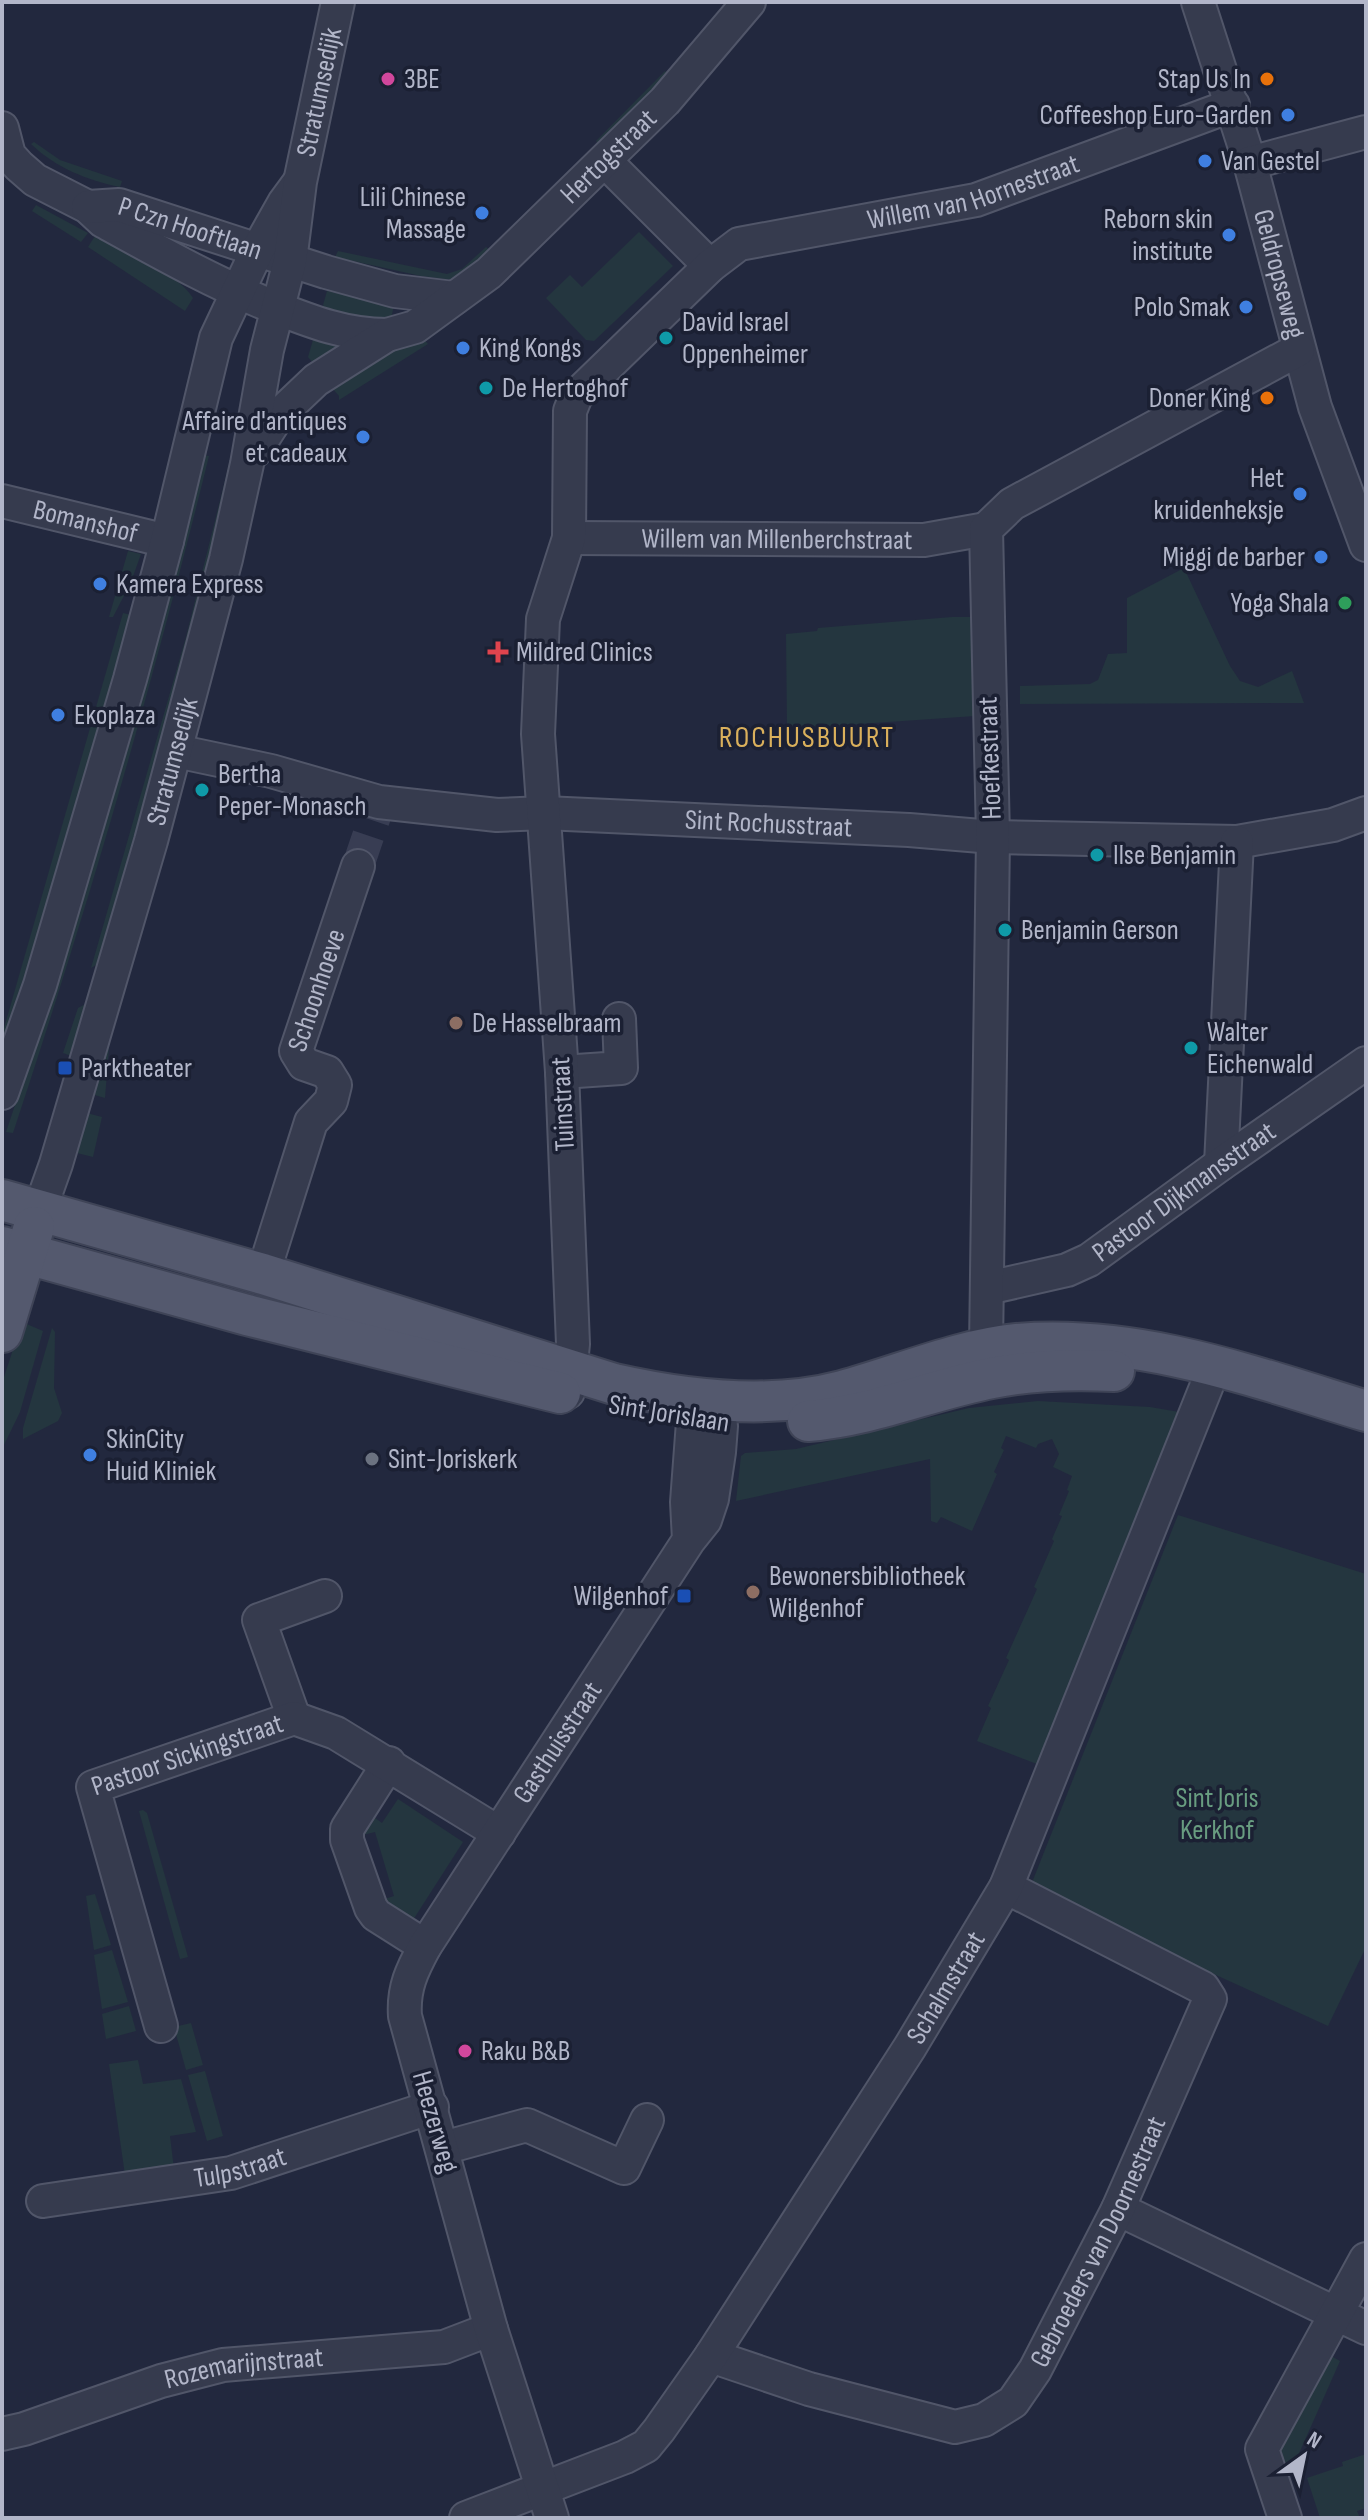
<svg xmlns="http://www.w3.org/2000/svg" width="1368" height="2520" viewBox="0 0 1368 2520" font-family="'Sofia Sans Condensed',sans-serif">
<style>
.green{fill:#24363f}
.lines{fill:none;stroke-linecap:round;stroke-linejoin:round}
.minor-tunnel{stroke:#383d53;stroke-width:32;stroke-dasharray:32 16;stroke-linecap:butt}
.minor-casing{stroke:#515669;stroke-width:36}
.major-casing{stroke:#3f4457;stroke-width:44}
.minor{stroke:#363b4e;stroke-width:32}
.major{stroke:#54596e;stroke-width:40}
.hotel-dot{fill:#d1479c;stroke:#1b2033;stroke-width:3}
.food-dot{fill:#e8710a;stroke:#1b2033;stroke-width:3}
.shop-dot{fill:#3f7fe0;stroke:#1b2033;stroke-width:3}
.culture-dot{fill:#0f9aa8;stroke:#1b2033;stroke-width:3}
.leisure-dot{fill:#2e9e5b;stroke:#1b2033;stroke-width:3}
.health-dot{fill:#e0444e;stroke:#1b2033;stroke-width:3}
.education-dot{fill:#8d6e63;stroke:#1b2033;stroke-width:3}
.transit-dot{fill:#1a4fb4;stroke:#1b2033;stroke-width:3}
.worship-dot{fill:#6b7280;stroke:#1b2033;stroke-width:3}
.labels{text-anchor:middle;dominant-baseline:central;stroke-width:7;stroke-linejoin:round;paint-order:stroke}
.poi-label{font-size:28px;fill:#b2b6c9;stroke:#1b2033;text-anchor:start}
.street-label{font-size:28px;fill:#b2b6c9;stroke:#1b2033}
.park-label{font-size:28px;fill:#689c80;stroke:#1b2033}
.neighbourhood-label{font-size:30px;letter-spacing:2px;fill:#dab05c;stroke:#1b2033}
</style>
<rect width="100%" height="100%" fill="#22283e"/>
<!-- green -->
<g class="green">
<path d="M 665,71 L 671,78 L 603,148 L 596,141 Z"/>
<path d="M 34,142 L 60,160 L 122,181 L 120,187 C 87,180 56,168 31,144 Z"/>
<path d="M 36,205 L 88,233 L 81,242 L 32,211 Z"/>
<path d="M 639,232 L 673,266 L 594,341 L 586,340 L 546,298 L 570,275 L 582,287 Z"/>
<path d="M 95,236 C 123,251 176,271 193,298 L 185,311 L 88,247 Z"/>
<path d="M 486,247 L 493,253 L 453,280 L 421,276 L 335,257 L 338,251 L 447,274 L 462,269 Z"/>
<path d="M 327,291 L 394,305 L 391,319 L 370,323 L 320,316 Z"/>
<path d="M 315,333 L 347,343 L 313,363 L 308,357 Z"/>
<path d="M 420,335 L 428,344 L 339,400 L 339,396 L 328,383 Z"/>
<path d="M 254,364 L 260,365 L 106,959 L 91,968 L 186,637 Z"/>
<path d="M 198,454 L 209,456 C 153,685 87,910 13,1133 L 6,1132 L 78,916 L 96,834 Z"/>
<path d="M 128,551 L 141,554 L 131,582 L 113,617 L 109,617 Z"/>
<path d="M 1184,568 L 1230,666 L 1240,681 L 1258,687 L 1292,671 L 1304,703 L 1020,704 L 1020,686 L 1090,684 L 1098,680 L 1108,654 L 1127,653 L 1127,598 Z"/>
<path d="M 123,613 L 135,616 L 71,835 L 2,1043 L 2,1035 Z"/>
<path d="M 952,617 L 976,617 L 975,716 L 787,729 L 786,634 L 817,631 L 818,628 Z"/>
<path d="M 95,999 L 77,1058 L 63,1053 L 78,1008 Z"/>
<path d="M 110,1035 L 105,1098 L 88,1093 Z"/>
<path d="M 83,1112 L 102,1117 L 93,1157 L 73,1152 Z"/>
<path d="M 22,1322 L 43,1331 L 20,1412 L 2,1449 L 2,1383 Z"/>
<path d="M 52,1328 L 55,1332 L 54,1388 L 62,1413 L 58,1421 L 23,1439 L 23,1428 Z"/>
<path d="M 1038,1401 L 1150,1407 L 1185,1413 L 1042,1766 L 977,1741 L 991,1708 L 988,1706 L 1009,1660 L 1006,1658 L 1037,1589 L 1034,1587 L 1054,1541 L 1052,1539 L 1062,1516 L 1059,1515 L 1069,1491 L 1067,1490 L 1072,1476 L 1053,1467 L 1059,1454 L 1052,1439 L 1038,1444 L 1036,1448 L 1006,1436 L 1001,1448 L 1004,1450 L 994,1472 L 997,1474 L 972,1531 L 941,1517 L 937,1523 L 931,1521 L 930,1459 L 736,1501 L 741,1456 L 745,1453 L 796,1449 L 969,1408 Z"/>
<path d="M 1178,1515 L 1366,1574 L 1366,1947 L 1328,2026 L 1029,1890 Z"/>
<path d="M 398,1799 L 463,1842 L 413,1920 L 378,1901 L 394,1896 L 375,1832 L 359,1836 L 371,1815 L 382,1823 Z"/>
<path d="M 143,1810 L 147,1813 L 188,1957 L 180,1959 L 139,1811 Z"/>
<path d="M 95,1894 L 111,1945 L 94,1950 L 86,1896 Z"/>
<path d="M 112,1950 L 128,2002 L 102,2009 L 94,1955 Z"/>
<path d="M 129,2006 L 136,2031 L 106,2039 L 102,2014 Z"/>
<path d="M 191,2023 L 203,2065 L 186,2070 L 174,2027 Z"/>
<path d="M 138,2060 L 143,2084 L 181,2079 L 196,2132 L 170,2136 L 174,2169 L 125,2175 L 109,2064 Z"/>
<path d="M 205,2071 L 223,2136 L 207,2141 L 188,2075 Z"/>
<path d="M 1324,2352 L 1340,2361 L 1293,2467 L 1270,2452 Z"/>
<path d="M 1366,2454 L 1366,2508 L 1357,2511 L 1360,2518 L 1320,2518 L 1307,2478 L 1343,2466 L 1342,2462 Z"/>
</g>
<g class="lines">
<!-- minor-tunnel -->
<path class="minor-tunnel" d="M 358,866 L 375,816"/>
<!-- minor casing -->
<g class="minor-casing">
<g id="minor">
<path id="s1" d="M 1198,2 L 1250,163 L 1315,407 L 1366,545"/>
<path d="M 2,128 L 9,155 L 19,166 L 35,180 L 88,207 L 103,221 C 159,252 214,283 274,307 C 312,322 346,335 387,335"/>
<path d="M 605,161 L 710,266"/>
<path d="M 1250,163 L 1366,132"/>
<path id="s2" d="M 88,207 L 119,205 L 326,272 L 395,291 L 454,298"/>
<path id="s3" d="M 255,451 L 277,417 L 316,380 L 387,335 L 415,327 L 489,273 L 665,101 L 749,2"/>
<path id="s4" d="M 2,501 L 167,541"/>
<path id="s5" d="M 569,538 L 924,540 L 986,529"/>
<path id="s6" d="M 176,751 L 271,771 L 379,802 L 497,815 L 545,813 L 909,830 L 993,837 L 1237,842 L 1333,825 L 1366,813"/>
<path d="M 562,1072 L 621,1068 L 619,1019"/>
<path d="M 2,1093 L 40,985 L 130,679 L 167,541 L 216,338 L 257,251 L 284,203 L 298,184"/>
<path d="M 1221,1164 L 1237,842"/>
<path id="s7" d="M 39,1212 L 56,1164 L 151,841 L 226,559 L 247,464 L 267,350 L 290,261 L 300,182 L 338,2"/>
<path id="s8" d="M 263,1274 L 311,1122 L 331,1101 L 335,1085 L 327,1072 L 304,1064 L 296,1051 L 358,866"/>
<path id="s9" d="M 988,1288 L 1067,1270 L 1089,1260 L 1221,1164 L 1366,1063"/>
<path d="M 986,1348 L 993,837 L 986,529 L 1012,504 L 1298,350"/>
<path id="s10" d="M 568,1392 L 573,1344 L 562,1072 L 538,734 L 543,619 L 569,538 L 570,411 L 576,396 L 710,266 L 739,244 L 976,200 L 1233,105"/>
<path d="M 294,1718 L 259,1620 L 325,1596"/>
<path d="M 389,1763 L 347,1829 L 347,1840 L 371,1908 L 376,1915 L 425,1946"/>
<path id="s11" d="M 161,2026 L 93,1787 L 294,1718 L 336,1733 L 499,1833"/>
<path d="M 443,2148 L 527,2125 L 624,2168 L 647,2120"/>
<path id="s12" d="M 43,2201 L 231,2173 L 432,2107"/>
<path d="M 1118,2209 L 1366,2328"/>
<path id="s13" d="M 711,2356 L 809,2389 L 955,2427 L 984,2420 L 1013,2402 L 1035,2370 L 1118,2209 L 1210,1999 L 1203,1988 L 1006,1887"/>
<path id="s14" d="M 2,2434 L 24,2429 L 161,2381 L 223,2365 L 444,2347 L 491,2329"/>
<path id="s15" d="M 466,2518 L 625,2457 L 646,2446 L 659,2430 L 711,2356 L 910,2047 L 1006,1887 L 1207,1385"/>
<path id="s16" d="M 552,2518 L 491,2329 L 405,2016 C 403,1988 412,1970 425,1946 L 689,1540 L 705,1520 L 712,1499 L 719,1452 L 721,1426 L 711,1401 L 693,1422 L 687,1502 L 689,1540"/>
<path d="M 1285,2518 L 1262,2449 L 1366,2259"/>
</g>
</g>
<!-- major casing -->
<g class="major-casing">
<g id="major">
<path d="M 2,1200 L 263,1274 L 614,1384 C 685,1400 770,1410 842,1391 C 901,1375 957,1350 1017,1344 C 1138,1334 1252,1376 1366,1411"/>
<path d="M 2,1247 L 247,1315 L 560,1393"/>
<path d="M 2,1332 L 34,1227"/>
<path d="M 808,1421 C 872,1416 930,1390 992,1378 C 1032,1370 1073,1369 1114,1371"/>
</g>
</g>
<!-- minor -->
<use href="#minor" class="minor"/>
<!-- major -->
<use href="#major" class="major"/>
</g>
<!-- markers -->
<g class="hotel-dot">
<circle cx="388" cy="79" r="8"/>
<circle cx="465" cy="2051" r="8"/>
</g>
<g class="food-dot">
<circle cx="1267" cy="79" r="8"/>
<circle cx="1267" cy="398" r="8"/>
</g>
<g class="shop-dot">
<circle cx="1288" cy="115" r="8"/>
<circle cx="1205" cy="161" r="8"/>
<circle cx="482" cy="213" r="8"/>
<circle cx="1229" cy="235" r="8"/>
<circle cx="1246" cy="307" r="8"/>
<circle cx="463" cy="348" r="8"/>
<circle cx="363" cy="437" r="8"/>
<circle cx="1300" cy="494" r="8"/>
<circle cx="1321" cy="557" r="8"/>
<circle cx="100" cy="584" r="8"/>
<circle cx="58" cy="715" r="8"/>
<circle cx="90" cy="1455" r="8"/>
</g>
<g class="culture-dot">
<circle cx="666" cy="338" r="8"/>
<circle cx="486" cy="388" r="8"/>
<circle cx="202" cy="790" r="8"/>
<circle cx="1097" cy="855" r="8"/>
<circle cx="1005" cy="930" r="8"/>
<circle cx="1191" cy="1048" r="8"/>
</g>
<circle class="leisure-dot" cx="1345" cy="603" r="8"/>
<path class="health-dot" d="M494 640h8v8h8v8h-8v8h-8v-8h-8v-8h8z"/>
<g class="education-dot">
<circle cx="456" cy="1023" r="8"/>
<circle cx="753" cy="1592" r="8"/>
</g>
<g class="transit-dot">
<rect x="57" y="1060" width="16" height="16" rx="4"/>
<rect x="676" y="1588" width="16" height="16" rx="4"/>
</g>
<circle class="worship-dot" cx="372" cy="1459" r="8"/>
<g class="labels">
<!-- poi labels -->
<g class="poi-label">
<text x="404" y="79">3BE</text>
<text x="1251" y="79" text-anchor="end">Stap Us In</text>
<text x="1272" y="115" text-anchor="end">Coffeeshop Euro-Garden</text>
<text x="1221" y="161">Van Gestel</text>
<text x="466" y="197" text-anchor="end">Lili Chinese<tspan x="466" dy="32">Massage</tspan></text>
<text x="1213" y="219" text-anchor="end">Reborn skin<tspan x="1213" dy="32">institute</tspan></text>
<text x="1230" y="307" text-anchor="end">Polo Smak</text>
<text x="682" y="322">David Israel<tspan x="682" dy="32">Oppenheimer</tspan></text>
<text x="479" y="348">King Kongs</text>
<text x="502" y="388">De Hertoghof</text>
<text x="1251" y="398" text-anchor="end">Doner King</text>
<text x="347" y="421" text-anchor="end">Affaire d'antiques<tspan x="347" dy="32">et cadeaux</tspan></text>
<text x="1284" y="478" text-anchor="end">Het<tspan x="1284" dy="32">kruidenheksje</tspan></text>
<text x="1305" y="557" text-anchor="end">Miggi de barber</text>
<text x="116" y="584">Kamera Express</text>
<text x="1329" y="603" text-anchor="end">Yoga Shala</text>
<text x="516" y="652">Mildred Clinics</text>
<text x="74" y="715">Ekoplaza</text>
<text x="218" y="774">Bertha<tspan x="218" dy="32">Peper-Monasch</tspan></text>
<text x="1113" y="855">Ilse Benjamin</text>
<text x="1021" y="930">Benjamin Gerson</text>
<text x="472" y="1023">De Hasselbraam</text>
<text x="1207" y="1032">Walter<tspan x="1207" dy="32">Eichenwald</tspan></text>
<text x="81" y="1068">Parktheater</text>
<text x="106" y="1439">SkinCity<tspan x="106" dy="32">Huid Kliniek</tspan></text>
<text x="388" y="1459">Sint-Joriskerk</text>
<text x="769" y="1576">Bewonersbibliotheek<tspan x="769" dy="32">Wilgenhof</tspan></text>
<text x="668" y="1596" text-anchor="end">Wilgenhof</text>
<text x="481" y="2051">Raku B&amp;B</text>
</g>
<!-- street labels -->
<g class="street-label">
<text stroke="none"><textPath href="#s7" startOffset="1156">Stratumsedijk</textPath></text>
<text stroke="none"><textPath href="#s3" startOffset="466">Hertogstraat</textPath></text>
<text stroke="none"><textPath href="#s10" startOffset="1466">Willem van Hornestraat</textPath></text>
<text stroke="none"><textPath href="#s2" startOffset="106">P Czn Hooftlaan</textPath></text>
<text stroke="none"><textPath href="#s1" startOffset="284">Geldropseweg</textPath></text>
<text stroke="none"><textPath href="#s4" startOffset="86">Bomanshof</textPath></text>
<text stroke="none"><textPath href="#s5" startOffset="208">Willem van Millenberchstraat</textPath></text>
<text transform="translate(990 758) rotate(-92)">Hoefkestraat</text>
<text stroke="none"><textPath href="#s7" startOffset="470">Stratumsedijk</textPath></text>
<text stroke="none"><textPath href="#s6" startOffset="600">Sint Rochusstraat</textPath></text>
<text stroke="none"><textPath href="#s8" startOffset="324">Schoonhoeve</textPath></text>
<text transform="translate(563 1104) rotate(-93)">Tuinstraat</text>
<text stroke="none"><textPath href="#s9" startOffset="222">Pastoor Dijkmansstraat</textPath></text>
<text transform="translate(669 1414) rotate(9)">Sint Jorislaan</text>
<text stroke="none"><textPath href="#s16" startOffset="840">Gasthuisstraat</textPath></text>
<text stroke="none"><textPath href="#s11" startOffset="348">Pastoor Sickingstraat</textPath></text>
<text stroke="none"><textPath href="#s15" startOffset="742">Schalmstraat</textPath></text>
<text transform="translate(435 2122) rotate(74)">Heezerweg</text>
<text stroke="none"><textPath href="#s12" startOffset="200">Tulpstraat</textPath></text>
<text stroke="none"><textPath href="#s13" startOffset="500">Gebroeders van Doornestraat</textPath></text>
<text stroke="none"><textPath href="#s14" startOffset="252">Rozemarijnstraat</textPath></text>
</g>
<!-- park labels -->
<g class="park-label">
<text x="1217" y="1798">Sint Joris<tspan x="1217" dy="32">Kerkhof</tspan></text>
</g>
<!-- neighbourhood labels -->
<g class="neighbourhood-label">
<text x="807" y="738">ROCHUSBUURT</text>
</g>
</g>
<!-- border -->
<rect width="1368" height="2520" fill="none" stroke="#b2b6c9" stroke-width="8"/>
<!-- north arrow -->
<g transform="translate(1304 2456) rotate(33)" stroke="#1b2033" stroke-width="6" paint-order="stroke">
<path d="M0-6L14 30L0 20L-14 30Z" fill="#b2b6c9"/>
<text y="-12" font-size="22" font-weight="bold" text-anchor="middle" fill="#b2b6c9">N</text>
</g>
</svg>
